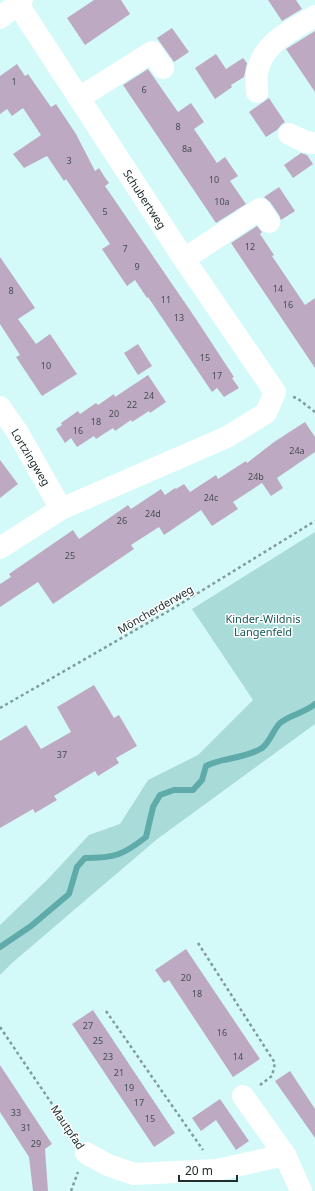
<svg xmlns="http://www.w3.org/2000/svg" width="315" height="1191" viewBox="0 0 315 1191" font-family="'Noto Sans',sans-serif">
<style>
.green{fill:#a9dbd9}
.lines{fill:none;stroke-linecap:round;stroke-linejoin:round}
.stream{stroke:#5fabaa;stroke-width:6}
.building{fill:#bdaac2}
.path{stroke:#809b9b;stroke-width:2.5;stroke-dasharray:3 3;stroke-linecap:butt}
.minor{stroke:#fff;stroke-width:22}
.labels{text-anchor:middle;dominant-baseline:central;stroke-width:3;stroke-linejoin:round;paint-order:stroke}
.number-label{font-size:9px;fill:#474d53}
.street-label{font-size:11px;fill:#202e2e;stroke:#fefefe}
.park-label{font-size:11px;fill:#165857;stroke:#fefefe}
</style>
<rect width="100%" height="100%" fill="#d3faf9"/>
<!-- green -->
<path class="green" d="M 315,532 L 315,724 L 156,840 L 12,963 L 0,975 L 0,925 L 47,880 L 89,835 L 120,824 L 148,780 L 198,755 L 253,700 L 192,609 Z"/>
<g class="lines">
<!-- stream -->
<path class="stream" d="M 0,947 L 31,926 L 69,894 L 77,867 L 85,858 C 115,858 123,855 146,837 L 153,807 L 160,795 L 174,790 L 193,790 L 202,780 L 206,766 C 223,757 245,759 262,748 C 270,742 273,730 280,723 C 291,714 305,713 315,704"/>
</g>
<!-- building -->
<g class="building">
<path d="M 94,0 L 121,0 L 130,14 L 85,45 L 67,18 Z"/>
<path d="M 268,0 L 296,0 L 302,9 L 282,21 Z"/>
<path d="M 172,28 L 189,52 L 174,62 L 157,38 Z"/>
<path d="M 315,31 L 315,92 L 286,49 Z"/>
<path d="M 216,54 L 226,69 L 243,58 L 247,63 L 244,77 L 231,85 L 232,87 L 215,99 L 195,68 Z"/>
<path d="M 17,64 L 25,76 L 28,74 L 51,107 L 56,104 L 76,134 L 95,171 L 99,168 L 104,176 L 109,183 L 105,186 L 196,319 L 234,377 L 232,378 L 239,388 L 224,397 L 217,388 L 212,392 L 148,297 L 147,298 L 135,280 L 127,286 L 102,249 L 110,244 L 66,179 L 64,181 L 47,156 L 24,168 L 13,154 L 41,135 L 23,108 L 12,116 L 7,109 L 0,114 L 0,76 Z"/>
<path d="M 148,69 L 178,112 L 191,103 L 204,122 L 194,129 L 217,163 L 225,157 L 238,176 L 230,181 L 246,204 L 216,223 L 123,85 Z"/>
<path d="M 269,98 L 285,122 L 282,124 L 277,130 L 266,137 L 249,112 Z"/>
<path d="M 301,153 L 307,155 L 313,164 L 293,178 L 284,165 Z"/>
<path d="M 279,187 L 295,211 L 281,220 L 279,215 L 270,202 L 264,197 Z"/>
<path d="M 257,226 L 262,232 L 260,234 L 274,255 L 272,256 L 305,305 L 315,298 L 315,368 L 231,243 Z"/>
<path d="M 0,257 L 35,308 L 18,319 L 36,344 L 50,334 L 77,374 L 42,396 L 16,357 L 20,355 L 0,324 Z"/>
<path d="M 138,344 L 152,366 L 138,375 L 124,353 Z"/>
<path d="M 148,375 L 166,402 L 150,413 L 149,411 L 132,422 L 131,420 L 115,431 L 113,428 L 96,439 L 94,436 L 77,447 L 71,438 L 65,443 L 56,429 L 62,425 L 61,423 L 78,411 L 80,414 L 96,403 L 98,405 L 114,394 L 115,397 Z"/>
<path d="M 305,422 L 315,437 L 315,452 L 277,478 L 283,488 L 271,496 L 262,483 L 233,502 L 238,509 L 212,526 L 201,510 L 164,535 L 159,527 L 131,545 L 134,549 L 53,604 L 38,582 L 0,607 L 0,584 L 11,577 L 9,574 L 73,530 L 79,539 L 128,505 L 131,509 L 161,489 L 165,495 L 175,488 L 176,489 L 184,484 L 190,492 L 216,475 L 218,479 L 246,461 L 247,463 L 274,442 Z"/>
<path d="M 0,460 L 18,484 L 0,498 Z"/>
<path d="M 94,685 L 114,718 L 119,715 L 137,746 L 116,758 L 119,763 L 98,776 L 95,771 L 54,796 L 57,800 L 35,813 L 33,809 L 0,828 L 0,741 L 26,725 L 41,749 L 71,732 L 57,707 Z"/>
<path d="M 186,949 L 260,1059 L 233,1077 L 169,980 L 164,983 L 155,970 Z"/>
<path d="M 93,1010 L 175,1133 L 154,1147 L 72,1024 Z"/>
<path d="M 0,1065 L 52,1144 L 45,1149 L 48,1191 L 33,1191 L 29,1157 L 0,1112 Z"/>
<path d="M 290,1071 L 315,1109 L 315,1138 L 275,1081 Z"/>
<path d="M 220,1099 L 249,1141 L 236,1150 L 216,1120 L 201,1131 L 192,1118 Z"/>
</g>
<g class="lines">
<!-- path -->
<g class="path">
<path d="M 293,397 L 297,398 L 315,412"/>
<path d="M 0,708 L 172,609 L 315,521"/>
<path d="M 198,943 L 275,1063 L 272,1076 L 260,1085"/>
<path d="M 106,1011 L 203,1150"/>
<path d="M 0,1027 L 75,1138"/>
<path d="M 71,1191 L 78,1172"/>
</g>
<!-- minor -->
<g class="minor">
<path d="M 0,18 L 22,0"/>
<path d="M 257,92 C 257,86 256,79 257,73 C 263,42 291,31 315,16"/>
<path d="M 79,98 L 152,52 L 163,68"/>
<path d="M 289,134 L 306,142 L 315,143"/>
<path d="M 184,259 L 260,209 L 269,222"/>
<path d="M 0,407 L 18,433 L 61,509"/>
<path d="M 0,548 L 61,509 L 227,437 L 266,413 L 275,392 L 184,259 L 17,3"/>
<path d="M 243,1096 L 285,1155 L 301,1191"/>
<path d="M 86,1153 L 108,1165 L 134,1174 L 217,1170 L 285,1155"/>
</g>
</g>
<g class="labels">
<!-- number labels -->
<g class="number-label">
<text x="14" y="81">1</text>
<text x="144" y="89">6</text>
<text x="178" y="126">8</text>
<text x="187" y="148">8a</text>
<text x="69" y="160">3</text>
<text x="214" y="179">10</text>
<text x="222" y="201">10a</text>
<text x="105" y="211">5</text>
<text x="250" y="246">12</text>
<text x="125" y="248">7</text>
<text x="137" y="266">9</text>
<text x="278" y="288">14</text>
<text x="11" y="290">8</text>
<text x="166" y="299">11</text>
<text x="288" y="304">16</text>
<text x="179" y="317">13</text>
<text x="205" y="357">15</text>
<text x="46" y="365">10</text>
<text x="217" y="375">17</text>
<text x="149" y="395">24</text>
<text x="132" y="404">22</text>
<text x="114" y="413">20</text>
<text x="96" y="421">18</text>
<text x="78" y="430">16</text>
<text x="297" y="450">24a</text>
<text x="256" y="476">24b</text>
<text x="211" y="497">24c</text>
<text x="153" y="513">24d</text>
<text x="122" y="520">26</text>
<text x="70" y="555">25</text>
<text x="62" y="754">37</text>
<text x="186" y="977">20</text>
<text x="197" y="993">18</text>
<text x="88" y="1025">27</text>
<text x="222" y="1032">16</text>
<text x="98" y="1040">25</text>
<text x="108" y="1056">23</text>
<text x="238" y="1056">14</text>
<text x="119" y="1072">21</text>
<text x="129" y="1087">19</text>
<text x="139" y="1102">17</text>
<text x="16" y="1112">33</text>
<text x="150" y="1118">15</text>
<text x="26" y="1127">31</text>
<text x="36" y="1143">29</text>
</g>
<!-- street labels -->
<g class="street-label">
<text transform="translate(145 199) rotate(57)">Schubertweg</text>
<text transform="translate(31 457) rotate(59)">Lortzingweg</text>
<text transform="translate(155 609) rotate(-30)">Möncherderweg</text>
<text transform="translate(68 1127) rotate(56)">Mautpfad</text>
</g>
<!-- park labels -->
<g class="park-label">
<text x="263" y="618">Kinder-Wildnis<tspan x="263" dy="13">Langenfeld</tspan></text>
</g>
</g>
<!-- scale -->
<path d="M179 1175v6h58v-6" fill="none" stroke="#202e2e" stroke-width="2"/>
<text x="185" y="1175" font-size="12" fill="#202e2e" stroke="#fefefe" stroke-width="3" paint-order="stroke">20 m</text>
</svg>
